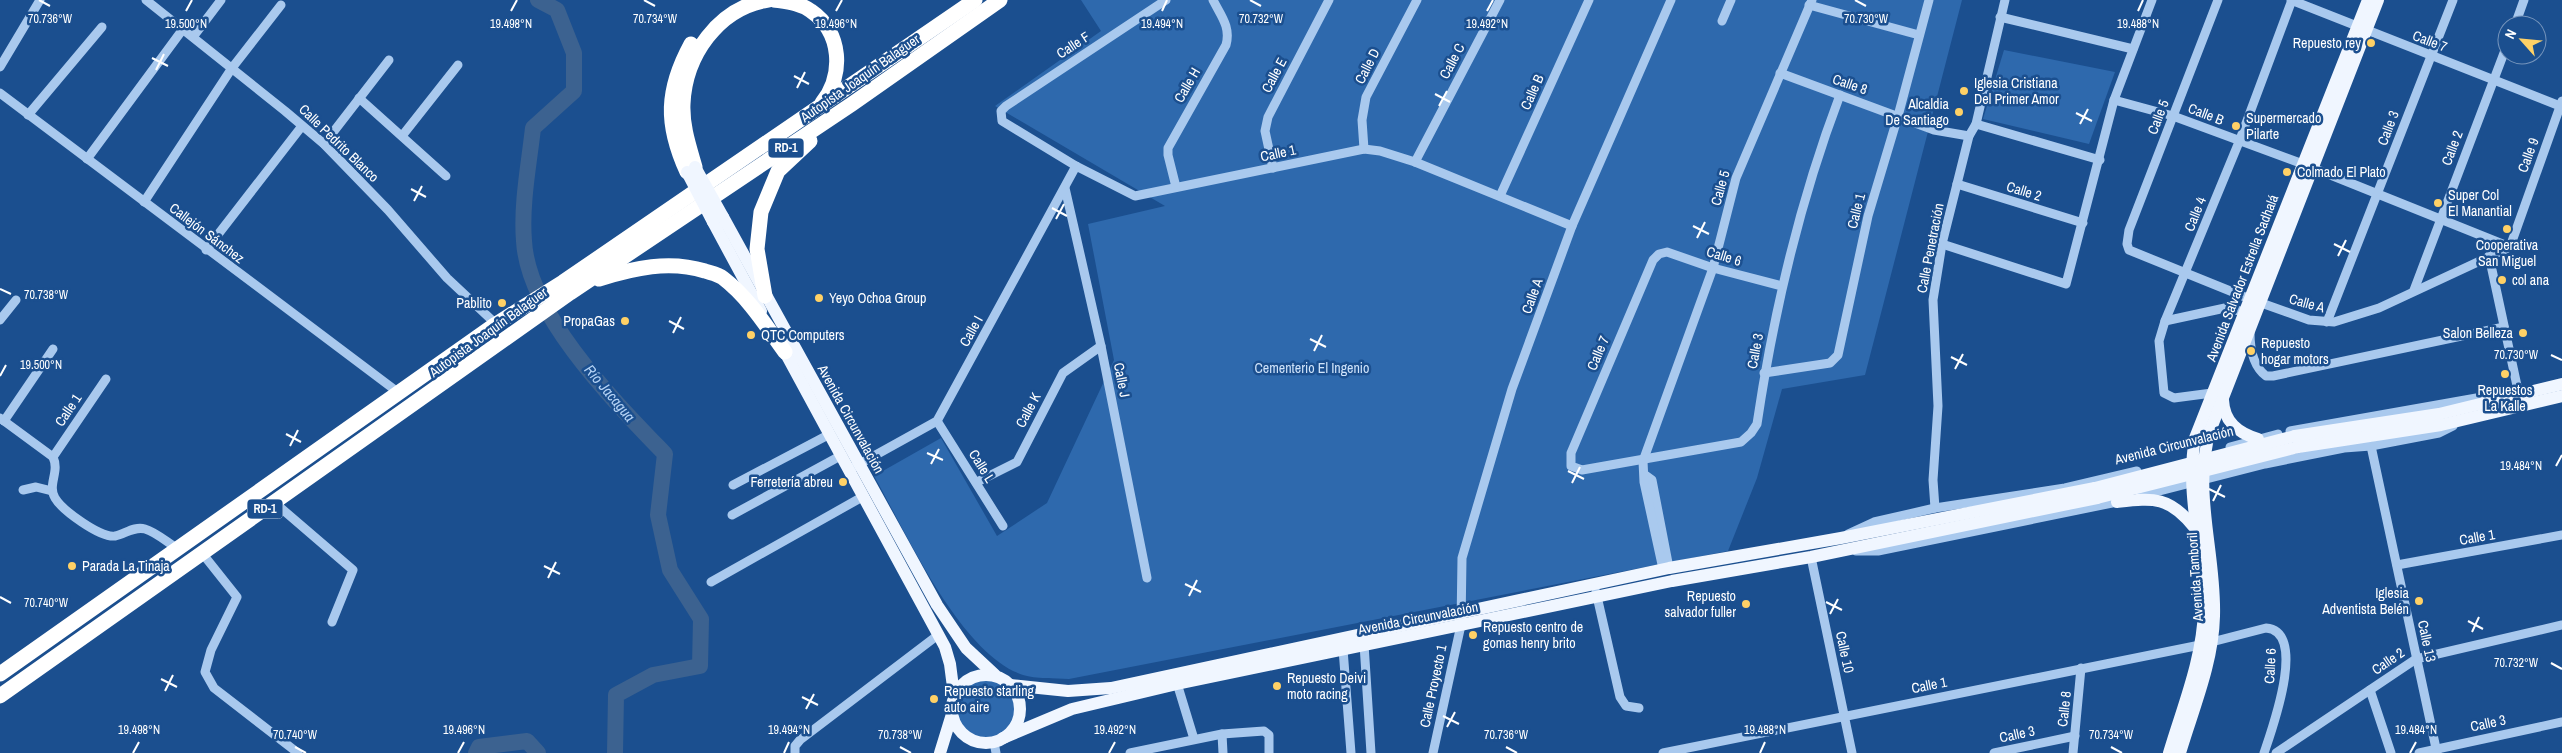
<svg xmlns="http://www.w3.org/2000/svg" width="2562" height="753" viewBox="0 0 2562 753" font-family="'Archivo Narrow',sans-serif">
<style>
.green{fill:#2e69ad}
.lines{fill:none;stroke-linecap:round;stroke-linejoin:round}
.river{stroke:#3c6290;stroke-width:16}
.minor{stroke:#a9c9ee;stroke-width:9}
.major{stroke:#f0f6ff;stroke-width:12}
.highway{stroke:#fff;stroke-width:15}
.major-bridge{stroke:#f0f6ff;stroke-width:12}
.ticks{fill:none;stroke:#fff;stroke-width:2}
.poi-dot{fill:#ffd166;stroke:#1b4f8f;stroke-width:2}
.labels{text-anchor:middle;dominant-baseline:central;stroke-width:5;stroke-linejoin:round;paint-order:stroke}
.shield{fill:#1b4f8f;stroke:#bbcadd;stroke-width:1}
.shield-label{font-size:12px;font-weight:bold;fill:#fff}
.street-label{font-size:14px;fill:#fff;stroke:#1b4f8f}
.poi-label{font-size:14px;fill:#fff;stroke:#1b4f8f;text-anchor:start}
.park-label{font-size:14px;fill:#cfe3fa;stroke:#1b4f8f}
.water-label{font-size:15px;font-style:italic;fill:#b5d3f5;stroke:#1b4f8f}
.ticks-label{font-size:12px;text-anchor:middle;fill:#fff;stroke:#1b4f8f;stroke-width:5;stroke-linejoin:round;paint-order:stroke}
</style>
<rect width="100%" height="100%" fill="#1b4f8f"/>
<!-- green -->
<g class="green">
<path d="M 1081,0 L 1962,0 L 1865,375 L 1782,389 L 1757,478 L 1728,551 L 1069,679 C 1055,678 1036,679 1023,675 C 960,654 906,532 874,476 L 941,438 L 997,536 L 1047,503 L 1114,360 L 1088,224 L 1165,206 L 995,106 L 1101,31 Z"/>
<path d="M 2004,50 L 2115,72 L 2089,144 L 1983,119 Z"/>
<circle cx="986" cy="709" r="29"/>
</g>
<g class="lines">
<!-- river -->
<g class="river">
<path d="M 538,0 L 557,10 L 574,53 L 574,91 L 533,128 C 529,164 521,204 524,241 C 528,315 615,402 665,454 L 658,515 L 670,570 L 701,619 L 700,666 L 653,675 L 616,695 L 615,753"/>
<path d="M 476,753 L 479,747 L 527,741 L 538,753"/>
</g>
<!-- minor -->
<g class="minor">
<path d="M 146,0 L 285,111 L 324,144 L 388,210 L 447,278 L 496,324"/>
<path d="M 1166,0 L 1006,106 L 1001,111 L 1002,121 L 1076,166 L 1135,196 L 1364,149 L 1380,151 L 1415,162 L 1572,226"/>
<path d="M 2218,0 L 2129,230 L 2127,244 L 2129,250 L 2250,299 L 2309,320 L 2334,322 L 2379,308 L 2510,247"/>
<path d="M 2291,0 L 2560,106"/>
<path d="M 1809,5 L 1919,35"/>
<path d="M 2000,17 L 2133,49"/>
<path d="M 1722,21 L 1731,0"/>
<path d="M 2515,25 L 2524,0"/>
<path d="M 193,37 L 221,0"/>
<path d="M 0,67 L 40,0"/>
<path d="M 1780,73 L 1934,130 L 1969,136"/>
<path d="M 0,93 L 399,393"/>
<path d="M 359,98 L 446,176"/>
<path d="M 2114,100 L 2173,116 L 2303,164 L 2510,247"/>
<path d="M 28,115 L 102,27"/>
<path d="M 1976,124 L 2100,160"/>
<path d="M 402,136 L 458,65"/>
<path d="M 324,144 L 389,60"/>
<path d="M 1364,149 L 1362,120 L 1366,97 L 1417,0"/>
<path d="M 87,159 L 183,29"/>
<path d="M 1415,162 L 1500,0"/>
<path d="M 1273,168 L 1265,131 L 1268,117 L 1329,0"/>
<path d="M 1957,184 L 2083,223"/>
<path d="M 1176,187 L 1168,155 L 1168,148 L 1226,45 C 1231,27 1221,16 1213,0"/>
<path d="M 1065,188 L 1101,346 L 1147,578"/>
<path d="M 1500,196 L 1589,0"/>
<path d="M 144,202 L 232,68 L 281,5"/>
<path d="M 1942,244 L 2066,284 L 2114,100 L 2152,0"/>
<path d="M 2510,247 L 2562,101"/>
<path d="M 206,250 L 302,126"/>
<path d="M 2489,256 L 2519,395 L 2514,394"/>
<path d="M 1782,286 L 1713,268 L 1667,252 L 1659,254 L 1653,260 L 1571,453 L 1571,466 L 1582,470 L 1741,442 L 1751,433 L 1757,424 C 1774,310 1799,203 1840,95"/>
<path d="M 2414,290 L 2507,45"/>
<path d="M 0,320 L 16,300"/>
<path d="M 2165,321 L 2225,308 L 2245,312"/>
<path d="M 2327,322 L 2453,0"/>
<path d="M 2250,333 C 2250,349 2253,366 2266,376 L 2273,376 L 2504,327"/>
<path d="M 1764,373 L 1830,363 L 1838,355 L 1868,216 L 1898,116 L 1929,0"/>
<path d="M 2212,393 L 2174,398 L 2164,393 L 2159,341 L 2165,321 L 2239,142 L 2292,0"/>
<path d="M 0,418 L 53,457 C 60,472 47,485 55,498 C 62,510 100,538 115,536 C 125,534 134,526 145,529 C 156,532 168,543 178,549"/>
<path d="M 4,421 L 53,349"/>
<path d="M 937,421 L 1003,526"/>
<path d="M 2290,431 L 2499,394"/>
<path d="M 2371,446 L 2437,753"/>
<path d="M 2230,447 L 2278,434"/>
<path d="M 53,457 L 106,379"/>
<path d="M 854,467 L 937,421 L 1076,166"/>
<path d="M 1645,475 L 1652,480 L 1669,568"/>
<path d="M 977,482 L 1017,462 L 1063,373 L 1101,346"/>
<path d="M 733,485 L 830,434"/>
<path d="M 23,490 L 36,487 L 52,491"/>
<path d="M 2140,496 L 2265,464 L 2344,448 L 2371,446 L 2439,433 L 2453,426"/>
<path d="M 275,503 L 353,570 L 332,622"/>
<path d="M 1935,508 L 1933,480 L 1938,406 L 1933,300 L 1942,244 L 1969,136 L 1976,124 L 2005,0"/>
<path d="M 732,515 L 842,455"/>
<path d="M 1848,534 L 1874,522 L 1935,508 L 2065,488 L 2137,471"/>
<path d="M 1856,551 L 1878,551 L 2122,501"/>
<path d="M 202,553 L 237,597 L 211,650 L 205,672 L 214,688 L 298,753"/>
<path d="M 1811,557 L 1852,753"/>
<path d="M 2397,565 L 2562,535"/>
<path d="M 1663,569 L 1644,482 L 1643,461 L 1713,268 L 1736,178 L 1812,0"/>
<path d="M 711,582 L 864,496"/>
<path d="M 1596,592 L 1620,697 L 1626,706 L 1639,708"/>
<path d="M 1364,644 L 1371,753"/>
<path d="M 1343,649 L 1351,753"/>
<path d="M 1176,680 L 1194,739"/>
<path d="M 2370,690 L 2391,753"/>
<path d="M 1222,734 L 1223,753"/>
<path d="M 994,742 L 996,753"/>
<path d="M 795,753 L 795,746 L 800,740 L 938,635"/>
<path d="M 1130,753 L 1222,734 L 1264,731 L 1269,735 L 1269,753"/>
<path d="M 1433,753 L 1461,625 L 1462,558 L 1512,389 L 1572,226 L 1671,0"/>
<path d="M 1663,753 L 2200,645 L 2266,628 C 2308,631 2272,729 2264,753"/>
<path d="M 1994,753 L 2075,736"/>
<path d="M 2073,753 L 2081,668"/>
<path d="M 2276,753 L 2416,659 L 2562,625"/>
<path d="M 2419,753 L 2562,722"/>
</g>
<!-- major -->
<g class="major">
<path d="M 723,217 L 937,605 L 966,648 L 995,675"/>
<path d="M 713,222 L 761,311"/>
<path d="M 780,343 L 945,647 L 950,664 L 954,695"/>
<path d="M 2223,400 C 2224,422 2238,433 2258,439"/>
<path d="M 2295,436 L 2439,414 L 2562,384"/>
<path d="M 2298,447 L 2441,425 L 2562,396"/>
<path d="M 2117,502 C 2154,498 2169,496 2194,527"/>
<circle cx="986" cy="709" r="34"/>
<path d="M 1010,685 L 1068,691 L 1111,688 L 1669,568 L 1841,538 L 2095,488"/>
<path d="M 1003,738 L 1072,709 L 1177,684 L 1672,581 L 1811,557 L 2097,498"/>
<path d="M 940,753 L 952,714"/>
<path d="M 2169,753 C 2183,706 2203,658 2204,609 C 2204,551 2185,496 2195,438 L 2368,0"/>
<path d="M 2180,753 C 2193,709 2213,663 2214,616 C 2216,554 2192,492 2210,431 L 2378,0"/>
</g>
<!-- highway -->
<g class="highway">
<path d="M 774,0 C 787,2 800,3 811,11 C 842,32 844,75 822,103"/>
<path d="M 695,167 C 689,146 682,126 683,104 C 685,56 718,8 768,0"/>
<path d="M 687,172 C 665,124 666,90 691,44"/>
<path d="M 599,279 C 634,268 669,260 705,271 C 711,273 718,274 723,278 C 749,298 766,326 785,352"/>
<path d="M 765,296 L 757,249 L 761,212 L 778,171 L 810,141"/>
<path d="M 0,674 L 496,324 L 563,282 L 975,0"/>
<path d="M 0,696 L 570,293 L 852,104 L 1000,0"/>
</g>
<!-- major-bridge -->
<g class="major-bridge">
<path d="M 695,167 L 723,217"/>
<path d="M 687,172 L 713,222"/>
<path d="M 2095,488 L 2295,436"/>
<path d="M 2097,498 L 2298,447"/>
</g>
</g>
<!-- ticks -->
<path class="ticks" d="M 39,0 L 50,6M 644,0 L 655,6M 1250,0 L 1261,6M 1855,0 L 1866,6M 186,11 L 192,0M 511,11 L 517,0M 836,11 L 842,0M 1162,11 L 1167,0M 1487,11 L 1493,0M 2138,11 L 2143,0M 152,58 L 168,66M 156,70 L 164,54M 794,76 L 809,84M 797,88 L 805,72M 1435,94 L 1450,102M 1439,106 L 1447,91M 2076,113 L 2092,121M 2080,124 L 2088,109M 411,189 L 426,197M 414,201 L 422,186M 1052,208 L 1067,216M 1056,219 L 1064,204M 1693,226 L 1709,234M 1697,238 L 1705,222M 2334,244 L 2350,252M 2338,256 L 2346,240M 0,289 L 11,294M 669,321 L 684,329M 673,333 L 681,317M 1310,339 L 1326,347M 1314,351 L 1322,335M 2551,355 L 2562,360M 1951,357 L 1967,365M 1955,369 L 1963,354M 0,376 L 6,365M 286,434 L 301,442M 290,446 L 298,430M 927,453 L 943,460M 931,464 L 939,449M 2556,466 L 2562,455M 1568,471 L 1584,479M 1572,483 L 1580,467M 2209,489 L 2225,497M 2213,501 L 2221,485M 544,566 L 560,574M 548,578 L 556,562M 1185,584 L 1201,592M 1189,596 L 1197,580M 0,597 L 11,603M 1826,602 L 1842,610M 1830,614 L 1838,599M 2468,621 L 2483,629M 2472,632 L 2479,617M 2551,663 L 2562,669M 161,679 L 177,687M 165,691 L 173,675M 802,697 L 818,705M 806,709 L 814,694M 1443,716 L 1459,724M 1447,727 L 1455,712M 295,747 L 306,753M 900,747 L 911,753M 1506,747 L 1517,753M 2111,747 L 2122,753M 133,753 L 139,742M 458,753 L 464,742M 784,753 L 789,742M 1109,753 L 1115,742M 1760,753 L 1765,742M 2410,753 L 2416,742"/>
<!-- markers -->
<g class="poi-dot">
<circle cx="2371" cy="43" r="5"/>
<circle cx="1964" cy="91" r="5"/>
<circle cx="1959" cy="112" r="5"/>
<circle cx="2236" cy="126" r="5"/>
<circle cx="2287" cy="172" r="5"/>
<circle cx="2438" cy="203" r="5"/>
<circle cx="2507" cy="229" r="5"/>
<circle cx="2502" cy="280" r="5"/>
<circle cx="819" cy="298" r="5"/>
<circle cx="502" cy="303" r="5"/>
<circle cx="625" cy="321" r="5"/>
<circle cx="2523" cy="333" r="5"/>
<circle cx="751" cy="335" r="5"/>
<circle cx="2251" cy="351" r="5"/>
<circle cx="2505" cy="374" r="5"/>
<circle cx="843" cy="482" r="5"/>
<circle cx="72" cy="566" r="5"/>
<circle cx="2419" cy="601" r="5"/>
<circle cx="1746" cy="604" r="5"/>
<circle cx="1473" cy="635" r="5"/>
<circle cx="1277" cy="686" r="5"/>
<circle cx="934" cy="699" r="5"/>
</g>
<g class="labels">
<!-- shield labels -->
<g class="shield">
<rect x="768.5" y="138.5" width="35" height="19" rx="4"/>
<rect x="247.5" y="499.5" width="35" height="19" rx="4"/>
</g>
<g class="shield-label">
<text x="786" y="148">RD-1</text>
<text x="265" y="509">RD-1</text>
</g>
<!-- street labels -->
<g class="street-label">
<text transform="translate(2430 41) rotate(21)">Calle 7</text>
<text transform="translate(1073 45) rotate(-33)">Calle F</text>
<text transform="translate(1452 61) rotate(-62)">Calle C</text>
<text transform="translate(1367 66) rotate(-63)">Calle D</text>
<text transform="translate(1274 75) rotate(-62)">Calle E</text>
<text transform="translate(860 78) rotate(-35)">Autopista Joaquín Balaguer</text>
<text transform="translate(1850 84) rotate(19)">Calle 8</text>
<text transform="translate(1187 85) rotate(-60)">Calle H</text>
<text transform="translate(1532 92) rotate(-66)">Calle B</text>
<text transform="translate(2206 114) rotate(21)">Calle B</text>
<text transform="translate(2158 117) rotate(-69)">Calle 5</text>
<text transform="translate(2388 128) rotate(-69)">Calle 3</text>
<text transform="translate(339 143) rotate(44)">Calle Pedrito Blanco</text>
<text transform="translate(2452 148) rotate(-69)">Calle 2</text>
<text transform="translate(1278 153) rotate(-12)">Calle 1</text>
<text transform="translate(2528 155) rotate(-70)">Calle 9</text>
<text transform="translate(1720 188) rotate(-74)">Calle 5</text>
<text transform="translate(2024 191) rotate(17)">Calle 2</text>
<text transform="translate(1856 211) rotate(-76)">Calle 1</text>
<text transform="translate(2195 214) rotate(-68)">Calle 4</text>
<text transform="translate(207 233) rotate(37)">Callejón Sánchez</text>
<text transform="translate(1930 248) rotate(-79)">Calle Penetración</text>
<text transform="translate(1724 256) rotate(17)">Calle 6</text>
<text transform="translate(2242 278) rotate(-69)">Avenida Salvador Estrella Sadhalá</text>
<text transform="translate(1532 296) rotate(-70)">Calle A</text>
<text transform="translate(2307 303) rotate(15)">Calle A</text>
<text transform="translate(971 331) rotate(-61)">Calle I</text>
<text transform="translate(488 332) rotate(-36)">Autopista Joaquín Balaguer</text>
<text transform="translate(1755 351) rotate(-79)">Calle 3</text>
<text transform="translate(1598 353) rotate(-67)">Calle 7</text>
<text transform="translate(1122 380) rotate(79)">Calle J</text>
<text transform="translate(68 410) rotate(-56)">Calle 1</text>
<text transform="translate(1028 410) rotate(-62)">Calle K</text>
<text transform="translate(851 419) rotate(61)">Avenida Circunvalación</text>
<text transform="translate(2174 445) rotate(-14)">Avenida Circunvalación</text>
<text transform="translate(982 466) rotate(58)">Calle L</text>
<text transform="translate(2477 537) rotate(-10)">Calle 1</text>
<text transform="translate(2195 577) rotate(-94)">Avenida Tamboril</text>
<text transform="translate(1418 618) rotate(-11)">Avenida Circunvalación</text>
<text transform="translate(2427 641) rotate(78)">Calle 13</text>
<text transform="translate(1845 652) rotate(78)">Calle 10</text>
<text transform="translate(2388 661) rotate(-34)">Calle 2</text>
<text transform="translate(2270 666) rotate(-87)">Calle 6</text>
<text transform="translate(1929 685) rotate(-11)">Calle 1</text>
<text transform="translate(1433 686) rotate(-78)">Calle Proyecto 1</text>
<text transform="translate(2064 709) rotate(-84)">Calle 8</text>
<text transform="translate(2488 723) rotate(-12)">Calle 3</text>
<text transform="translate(2017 734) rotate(-12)">Calle 3</text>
</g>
<!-- poi labels -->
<g class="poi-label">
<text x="2361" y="43" text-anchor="end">Repuesto rey</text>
<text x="1974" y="83">Iglesia Cristiana<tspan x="1974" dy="16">Del Primer Amor</tspan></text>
<text x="1949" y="104" text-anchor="end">Alcaldia<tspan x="1949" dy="16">De Santiago</tspan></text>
<text x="2246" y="118">Supermercado<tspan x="2246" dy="16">Pilarte</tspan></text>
<text x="2297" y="172">Colmado El Plato</text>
<text x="2448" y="195">Super Col<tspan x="2448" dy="16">El Manantial</tspan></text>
<text x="2507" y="245" text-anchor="middle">Cooperativa<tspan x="2507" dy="16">San Miguel</tspan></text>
<text x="2512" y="280">col ana</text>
<text x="829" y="298">Yeyo Ochoa Group</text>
<text x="492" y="303" text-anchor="end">Pablito</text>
<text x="615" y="321" text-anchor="end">PropaGas</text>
<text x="2513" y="333" text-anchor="end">Salon Belleza</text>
<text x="761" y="335">QTC Computers</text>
<text x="2261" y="343">Repuesto<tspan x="2261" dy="16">hogar motors</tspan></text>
<text x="2505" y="390" text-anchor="middle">Repuestos<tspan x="2505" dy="16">La Kalle</tspan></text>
<text x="833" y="482" text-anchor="end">Ferretería abreu</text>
<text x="82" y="566">Parada La Tinaja</text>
<text x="2409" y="593" text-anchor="end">Iglesia<tspan x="2409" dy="16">Adventista Belén</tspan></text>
<text x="1736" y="596" text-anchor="end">Repuesto<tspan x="1736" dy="16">salvador fuller</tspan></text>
<text x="1483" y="627">Repuesto centro de<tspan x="1483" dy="16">gomas henry brito</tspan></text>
<text x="1287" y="678">Repuesto Deivi<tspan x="1287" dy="16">moto racing</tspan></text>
<text x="944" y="691">Repuesto starling<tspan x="944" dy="16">auto aire</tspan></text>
</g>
<!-- park labels -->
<g class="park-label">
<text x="1312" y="368">Cementerio El Ingenio</text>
</g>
<!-- water labels -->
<g class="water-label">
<text transform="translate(610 393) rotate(50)">Río Jacagua</text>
</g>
</g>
<g class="ticks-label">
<text x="50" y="23">70.736°W</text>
<text x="1261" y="23">70.732°W</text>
<text x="1866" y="23">70.730°W</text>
<text x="655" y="23">70.734°W</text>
<text x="186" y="28">19.500°N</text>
<text x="511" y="28">19.498°N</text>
<text x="836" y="28">19.496°N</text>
<text x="1162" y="28">19.494°N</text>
<text x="1487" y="28">19.492°N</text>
<text x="2138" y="28">19.488°N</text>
<text x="46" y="299">70.738°W</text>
<text x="2516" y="359">70.730°W</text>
<text x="41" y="369">19.500°N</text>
<text x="2521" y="470">19.484°N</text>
<text x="46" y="607">70.740°W</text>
<text x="2516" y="667">70.732°W</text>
<text x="139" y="734">19.498°N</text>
<text x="464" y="734">19.496°N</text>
<text x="789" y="734">19.494°N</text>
<text x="1115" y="734">19.492°N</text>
<text x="1765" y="734">19.488°N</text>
<text x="2416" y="734">19.484°N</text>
<text x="295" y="739">70.740°W</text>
<text x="900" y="739">70.738°W</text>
<text x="1506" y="739">70.736°W</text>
<text x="2111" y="739">70.734°W</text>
</g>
<!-- north arrow -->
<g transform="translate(2522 40) rotate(297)"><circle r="24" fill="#1b4f8f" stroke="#7695bc"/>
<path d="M0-4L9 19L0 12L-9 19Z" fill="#ffd166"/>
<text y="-8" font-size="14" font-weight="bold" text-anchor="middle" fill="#ffffff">N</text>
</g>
</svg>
